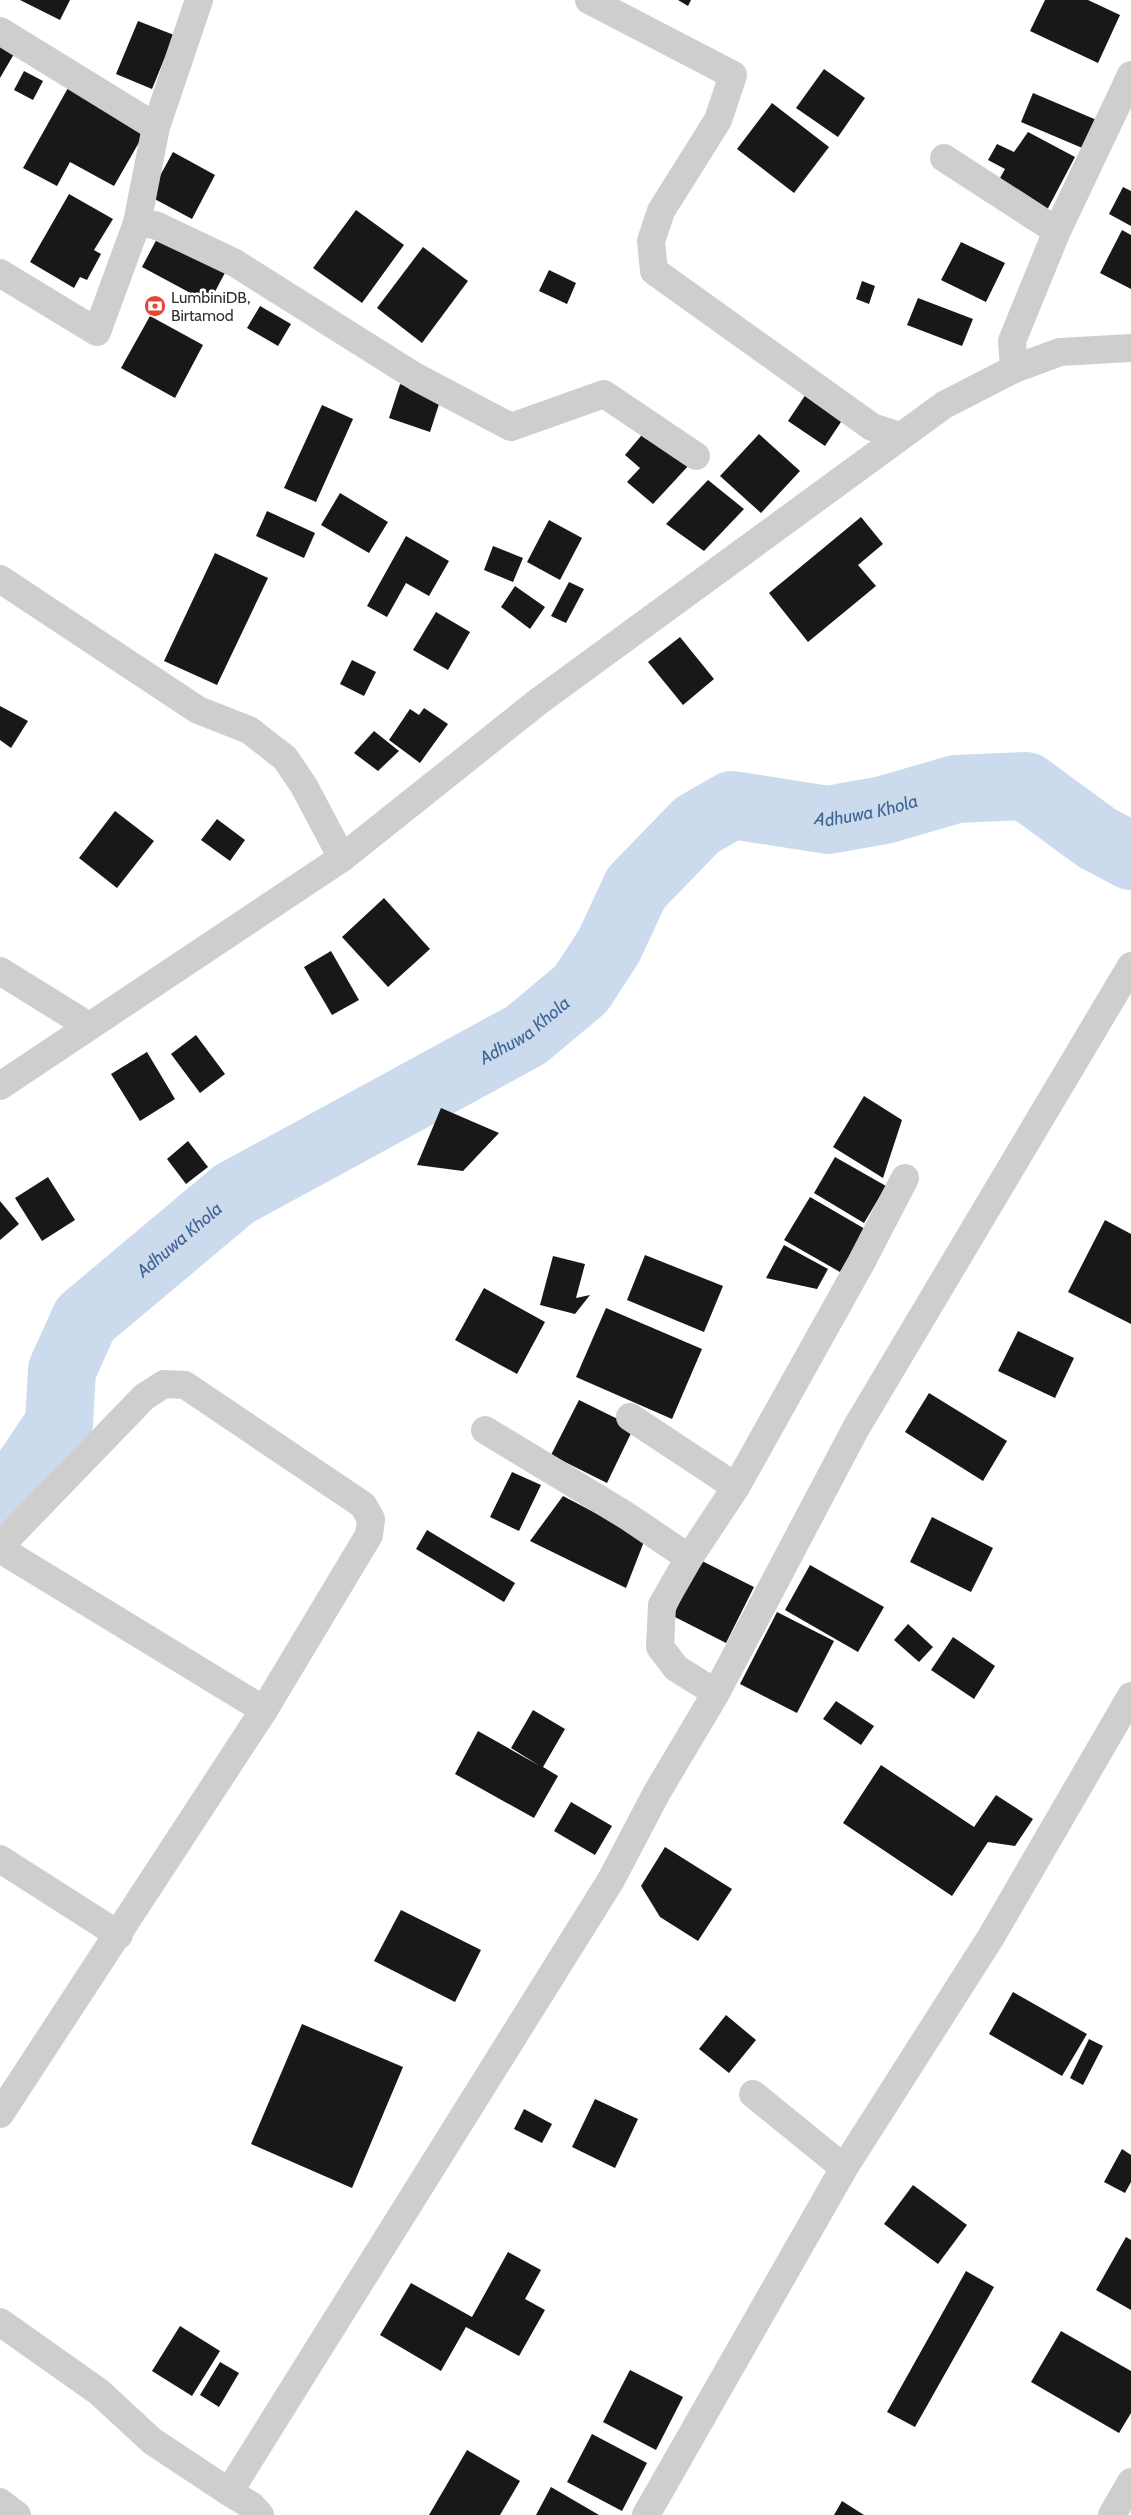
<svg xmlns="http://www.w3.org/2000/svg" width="1131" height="2515" viewBox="0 0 1131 2515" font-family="Cabin,sans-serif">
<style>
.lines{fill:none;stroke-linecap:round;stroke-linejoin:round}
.river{stroke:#ccdaed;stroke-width:68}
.building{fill:#181818}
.minor{stroke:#cecece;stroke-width:28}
.labels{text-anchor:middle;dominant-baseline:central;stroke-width:5;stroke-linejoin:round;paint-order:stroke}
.poi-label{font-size:16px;fill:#313131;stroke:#fff;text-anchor:start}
.water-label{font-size:18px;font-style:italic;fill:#3e6494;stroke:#fff}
</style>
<rect width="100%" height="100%" fill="#fff"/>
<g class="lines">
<!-- river -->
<path class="river" id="s1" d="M 0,1505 L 11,1495 L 59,1424 L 62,1370 L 85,1319 L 234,1194 L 526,1035 L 581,989 L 609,946 L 636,888 L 697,825 L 732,805 L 828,820 L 884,810 L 956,789 L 1026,786 L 1097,838 L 1131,856"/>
</g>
<!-- building -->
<g class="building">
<path d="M 20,0 L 70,0 L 60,20 Z"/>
<path d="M 678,0 L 691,0 L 688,6 Z"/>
<path d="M 1045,0 L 1088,0 L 1120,15 L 1098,63 L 1030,31 Z"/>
<path d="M 138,21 L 174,35 L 152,89 L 116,74 Z"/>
<path d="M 0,45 L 14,54 L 0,78 Z"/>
<path d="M 824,69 L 865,98 L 838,137 L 796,108 Z"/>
<path d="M 24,71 L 43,81 L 33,100 L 14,90 Z"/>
<path d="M 68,88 L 145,132 L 114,186 L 70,162 L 57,186 L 23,168 Z"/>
<path d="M 1033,93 L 1099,121 L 1087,150 L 1021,122 Z"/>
<path d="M 772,103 L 829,147 L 794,193 L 737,149 Z"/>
<path d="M 1028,132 L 1075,157 L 1046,212 L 995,187 L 1005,169 L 988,160 L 997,144 L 1014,152 Z"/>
<path d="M 173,152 L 215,175 L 192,219 L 149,196 Z"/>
<path d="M 1123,187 L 1131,191 L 1131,226 L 1109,214 Z"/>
<path d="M 69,194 L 113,219 L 94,250 L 101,254 L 87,280 L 80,277 L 74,288 L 30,262 Z"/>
<path d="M 356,210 L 404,245 L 362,303 L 313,268 Z"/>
<path d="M 1122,230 L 1131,235 L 1131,289 L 1100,273 Z"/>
<path d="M 160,233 L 227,269 L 209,303 L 142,267 Z"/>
<path d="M 961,242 L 1005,263 L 986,302 L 941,280 Z"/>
<path d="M 423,247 L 468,281 L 422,343 L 377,308 Z"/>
<path d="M 549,270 L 576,283 L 567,304 L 539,291 Z"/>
<path d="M 862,281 L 875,286 L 869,304 L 856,299 Z"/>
<path d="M 918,298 L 973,319 L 962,346 L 907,325 Z"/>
<path d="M 260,306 L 291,324 L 278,346 L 247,328 Z"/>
<path d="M 150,316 L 203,345 L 175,398 L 121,368 Z"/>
<path d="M 400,384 L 441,398 L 430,432 L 389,418 Z"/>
<path d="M 806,394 L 843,419 L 825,446 L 788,421 Z"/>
<path d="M 322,405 L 353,419 L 316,502 L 284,488 Z"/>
<path d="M 646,430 L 690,464 L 653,504 L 627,482 L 640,468 L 625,455 Z"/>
<path d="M 759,434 L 800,471 L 761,513 L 720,476 Z"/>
<path d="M 708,480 L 744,509 L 704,551 L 666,524 Z"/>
<path d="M 340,493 L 388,522 L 369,553 L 321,525 Z"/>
<path d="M 267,511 L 315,533 L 304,558 L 256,536 Z"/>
<path d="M 861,517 L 883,544 L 858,565 L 876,586 L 808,642 L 769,593 Z"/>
<path d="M 549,520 L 582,538 L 560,580 L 527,562 Z"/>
<path d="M 406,536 L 449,561 L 429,596 L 406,583 L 387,617 L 367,606 Z"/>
<path d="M 493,546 L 523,558 L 513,582 L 484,570 Z"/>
<path d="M 215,553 L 268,578 L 217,685 L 164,661 Z"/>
<path d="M 569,582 L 584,589 L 566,623 L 551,616 Z"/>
<path d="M 515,586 L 545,607 L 530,629 L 501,607 Z"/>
<path d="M 436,612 L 470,632 L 448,670 L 413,650 Z"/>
<path d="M 680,637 L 714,679 L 683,705 L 648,662 Z"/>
<path d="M 352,660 L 376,672 L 364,696 L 340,684 Z"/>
<path d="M 0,706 L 28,721 L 11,748 L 0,740 Z"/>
<path d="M 424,708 L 448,724 L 420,763 L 389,740 L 410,709 L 419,715 Z"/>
<path d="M 374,731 L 399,751 L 378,771 L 354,753 Z"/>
<path d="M 115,811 L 154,841 L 117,888 L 79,858 Z"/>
<path d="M 217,819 L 245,840 L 230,861 L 201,840 Z"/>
<path d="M 384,898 L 430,949 L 388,987 L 342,937 Z"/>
<path d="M 331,951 L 359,1000 L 332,1015 L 304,967 Z"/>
<path d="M 196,1035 L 225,1074 L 200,1093 L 171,1054 Z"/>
<path d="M 147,1052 L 175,1099 L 140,1121 L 111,1074 Z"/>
<path d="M 864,1096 L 902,1120 L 883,1178 L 833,1147 Z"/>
<path d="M 441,1108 L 499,1133 L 463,1171 L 417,1165 Z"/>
<path d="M 188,1141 L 208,1167 L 186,1184 L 167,1159 Z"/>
<path d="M 835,1157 L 886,1186 L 864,1223 L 814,1193 Z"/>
<path d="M 48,1177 L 75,1220 L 42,1241 L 15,1198 Z"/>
<path d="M 810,1197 L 865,1229 L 840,1272 L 784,1240 Z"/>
<path d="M 0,1201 L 19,1224 L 0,1240 Z"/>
<path d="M 1105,1220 L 1131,1234 L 1131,1324 L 1068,1292 Z"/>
<path d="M 784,1245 L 828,1269 L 817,1289 L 766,1278 Z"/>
<path d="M 645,1255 L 723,1286 L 704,1332 L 627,1300 Z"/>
<path d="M 553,1256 L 585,1264 L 576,1298 L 590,1295 L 575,1314 L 540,1305 Z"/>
<path d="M 484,1288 L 545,1322 L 517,1374 L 455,1340 Z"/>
<path d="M 606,1308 L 702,1349 L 672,1419 L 576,1377 Z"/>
<path d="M 1018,1331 L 1074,1358 L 1055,1398 L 998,1371 Z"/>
<path d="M 929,1393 L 1007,1441 L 983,1481 L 905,1432 Z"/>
<path d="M 579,1400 L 634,1427 L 607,1483 L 551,1455 Z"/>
<path d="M 512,1472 L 541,1485 L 519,1531 L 490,1517 Z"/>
<path d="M 563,1496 L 645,1539 L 626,1588 L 530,1541 Z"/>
<path d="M 932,1517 L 993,1548 L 971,1592 L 910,1562 Z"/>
<path d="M 427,1530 L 515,1583 L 504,1602 L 416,1549 Z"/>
<path d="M 700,1560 L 754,1587 L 726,1643 L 673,1616 Z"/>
<path d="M 810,1565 L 884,1607 L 858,1652 L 785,1610 Z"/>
<path d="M 777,1612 L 834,1641 L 797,1713 L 740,1684 Z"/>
<path d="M 908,1624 L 933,1647 L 919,1662 L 894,1640 Z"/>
<path d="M 953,1637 L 995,1666 L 974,1699 L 931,1670 Z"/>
<path d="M 836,1701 L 874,1726 L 861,1745 L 823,1719 Z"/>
<path d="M 533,1710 L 565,1729 L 543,1767 L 558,1776 L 534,1818 L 455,1774 L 478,1731 L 540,1766 L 511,1748 Z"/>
<path d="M 881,1765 L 974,1827 L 996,1795 L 1033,1819 L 1015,1846 L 988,1842 L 952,1896 L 843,1823 Z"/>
<path d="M 571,1802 L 612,1826 L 595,1855 L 554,1831 Z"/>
<path d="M 665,1847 L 732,1889 L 698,1941 L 660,1917 L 641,1886 Z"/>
<path d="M 401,1910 L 481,1950 L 455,2002 L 374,1961 Z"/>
<path d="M 1013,1992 L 1087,2034 L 1062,2076 L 989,2034 Z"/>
<path d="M 726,2015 L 756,2040 L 729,2073 L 699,2049 Z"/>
<path d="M 302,2024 L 403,2067 L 352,2188 L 251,2144 Z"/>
<path d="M 1089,2039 L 1103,2046 L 1083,2085 L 1070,2078 Z"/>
<path d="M 595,2099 L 638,2119 L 615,2168 L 572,2147 Z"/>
<path d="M 524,2109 L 552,2124 L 542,2143 L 514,2129 Z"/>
<path d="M 1122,2149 L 1131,2155 L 1131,2182 L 1125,2193 L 1104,2182 Z"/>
<path d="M 913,2185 L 967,2225 L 938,2264 L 884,2224 Z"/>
<path d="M 1126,2237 L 1131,2240 L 1131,2310 L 1096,2290 Z"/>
<path d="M 508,2252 L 541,2270 L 525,2299 L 545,2310 L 519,2356 L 466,2327 L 441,2371 L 380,2335 L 411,2283 L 472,2317 Z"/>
<path d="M 966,2271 L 994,2287 L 915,2427 L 887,2412 Z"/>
<path d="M 180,2326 L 220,2351 L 192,2396 L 152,2371 Z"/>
<path d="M 1061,2331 L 1131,2371 L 1131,2413 L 1119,2433 L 1031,2382 Z"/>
<path d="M 220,2362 L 239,2373 L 219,2407 L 200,2395 Z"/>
<path d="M 630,2370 L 683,2397 L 656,2450 L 603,2422 Z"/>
<path d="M 592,2434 L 647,2463 L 622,2511 L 567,2482 Z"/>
<path d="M 467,2450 L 520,2481 L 500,2515 L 429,2515 Z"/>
<path d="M 551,2487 L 599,2515 L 536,2515 Z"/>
<path d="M 842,2501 L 864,2515 L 834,2515 Z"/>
</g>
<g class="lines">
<!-- minor -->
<g class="minor">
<path d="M 589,0 L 733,75 L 718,120 L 661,211 L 651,241 L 654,271 L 872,427 L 900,436"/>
<path d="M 0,31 L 156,127"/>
<path d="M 944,158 L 1057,231"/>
<path d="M 137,223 L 156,127 L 199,0"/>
<path d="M 0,273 L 97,332 L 137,223 L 155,225 L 235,263 L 416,377 L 511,427 L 604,394 L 696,456"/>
<path d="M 1014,369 L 1012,341 L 1057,231 L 1131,75"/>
<path d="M 0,579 L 198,710 L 249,730 L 285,758 L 304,786 L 342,858"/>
<path d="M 0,971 L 79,1020 L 87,1027"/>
<path d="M 0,1086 L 342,858 L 539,701 L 944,405 L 1014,369 L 1060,352 L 1131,348"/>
<path d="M 630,1417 L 736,1487"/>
<path d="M 485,1430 L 627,1516 L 689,1558"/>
<path d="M 0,1546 L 144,1397 L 164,1384 L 185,1385 L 363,1505 L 371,1519 L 369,1535 L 264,1710 L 0,2114"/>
<path d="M 0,1549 L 264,1710"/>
<path d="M 716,1693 L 676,1668 L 660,1647 L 662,1605 L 689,1558 L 736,1487 L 861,1263 L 905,1178"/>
<path d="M 0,1859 L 119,1935"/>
<path d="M 753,2094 L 844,2168"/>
<path d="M 0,2322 L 99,2392 L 152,2441 L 229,2492"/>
<path d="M 0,2502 L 17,2515"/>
<path d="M 260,2515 L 252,2506 L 229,2492 L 611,1880 L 656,1794 L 716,1693 L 856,1428 L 1131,966"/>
<path d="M 646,2515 L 844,2168 L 991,1937 L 1131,1696"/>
<path d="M 1112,2515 L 1131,2482"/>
</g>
</g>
<!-- icons -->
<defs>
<g id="bank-disc" transform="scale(1.125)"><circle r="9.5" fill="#e54535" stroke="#fff"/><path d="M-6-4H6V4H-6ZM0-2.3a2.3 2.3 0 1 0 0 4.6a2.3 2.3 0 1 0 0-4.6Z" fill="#fff"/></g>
</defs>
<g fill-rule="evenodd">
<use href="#bank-disc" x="155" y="306"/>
</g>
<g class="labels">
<!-- poi labels -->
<g class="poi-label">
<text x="171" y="297">LumbiniDB,<tspan x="171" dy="18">Birtamod</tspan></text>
</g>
<!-- water labels -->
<g class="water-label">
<text stroke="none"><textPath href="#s1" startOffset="1189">Adhuwa Khola</textPath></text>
<text stroke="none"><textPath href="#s1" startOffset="739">Adhuwa Khola</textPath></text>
<text stroke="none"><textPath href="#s1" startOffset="334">Adhuwa Khola</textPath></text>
</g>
</g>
</svg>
